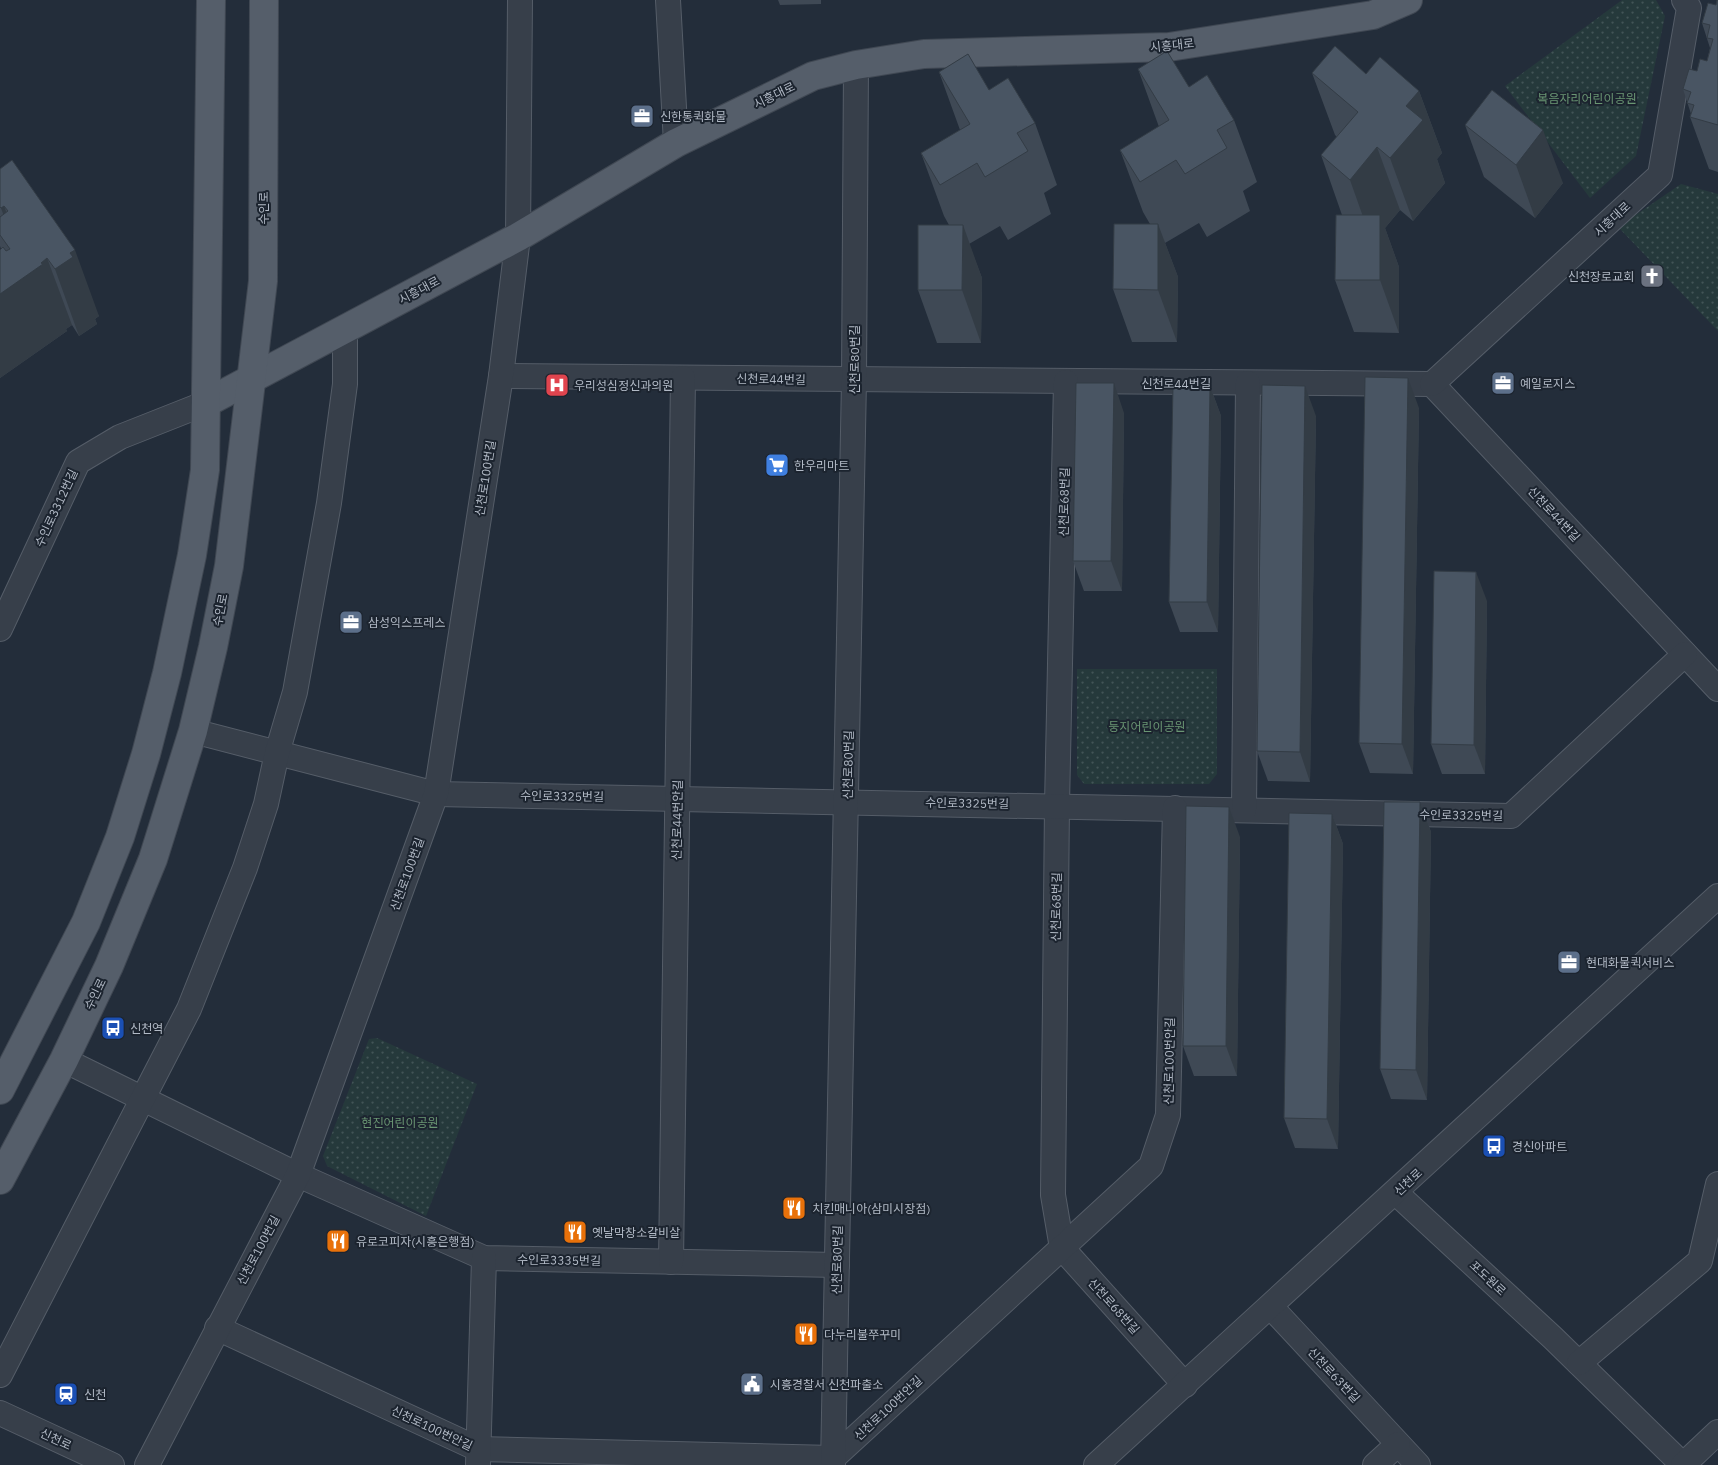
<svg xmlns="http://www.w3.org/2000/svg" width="1718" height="1465" viewBox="0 0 1718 1465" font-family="'IBM Plex Sans','Noto Sans KR',sans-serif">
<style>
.park{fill:url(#park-dots)}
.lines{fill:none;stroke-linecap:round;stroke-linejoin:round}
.minor-casing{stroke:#555d68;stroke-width:26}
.major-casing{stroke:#404853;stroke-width:30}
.minor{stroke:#373f4a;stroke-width:24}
.major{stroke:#555e6a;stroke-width:28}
.wall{fill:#3f4955}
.shaded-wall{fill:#333c45}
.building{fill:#495563;stroke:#333c45}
.labels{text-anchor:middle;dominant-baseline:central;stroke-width:4;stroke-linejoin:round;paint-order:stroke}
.street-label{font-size:12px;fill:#b2bac6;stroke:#1c242f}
.park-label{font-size:12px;fill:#6a9673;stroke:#1c242f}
.poi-label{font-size:12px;fill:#b2bac6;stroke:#1c242f;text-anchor:start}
</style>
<defs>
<pattern id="park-dots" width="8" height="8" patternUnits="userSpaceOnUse" patternTransform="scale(1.25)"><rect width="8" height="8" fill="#25393b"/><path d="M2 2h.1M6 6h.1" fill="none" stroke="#425456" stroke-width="1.8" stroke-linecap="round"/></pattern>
</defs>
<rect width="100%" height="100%" fill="#232d3a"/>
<!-- park -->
<g class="park">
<path d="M 1622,0 L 1656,0 L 1665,16 L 1636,156 L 1590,198 L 1505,86 Z"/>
<path d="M 1681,184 L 1718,194 L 1718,331 L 1618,227 Z"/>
<path d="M 1077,669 L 1217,669 L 1217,774 L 1209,784 L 1084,784 L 1077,775 Z"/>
<path d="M 377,1038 L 477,1084 L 426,1216 L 327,1166 L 323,1156 L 369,1039 Z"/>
</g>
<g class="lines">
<!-- minor casing -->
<g class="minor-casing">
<g id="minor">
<path d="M 668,0 L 676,143"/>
<path d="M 501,376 L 1432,384 L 1718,689"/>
<path d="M 1066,382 L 1057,805 L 1053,1195 L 1062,1248 L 1185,1385"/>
<path d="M 1432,384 L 1660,175 L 1689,8 L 1684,0"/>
<path d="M 0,629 L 78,462 L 120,437 L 206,403"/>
<path d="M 193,731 L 436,794 L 1511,816 L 1685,654"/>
<path d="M 1244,810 L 1248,383"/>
<path d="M 64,1060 L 298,1175 L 484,1258 L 837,1265"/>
<path d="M 1396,1193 L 1553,1338 L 1683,1465"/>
<path d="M 671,1262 L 683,378"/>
<path d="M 1271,1307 L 1418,1465"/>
<path d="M 217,1328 L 478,1449 L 833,1458 L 1151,1166 L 1168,1115 L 1175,808"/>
<path d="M 1579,1363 L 1700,1261 L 1718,1184"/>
<path d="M 0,1375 L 189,1009 L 245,868 L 266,804 L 277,753 L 295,692 L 329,503 L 345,384 L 345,330"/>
<path d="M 0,1413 L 112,1465"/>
<path d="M 478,1464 L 484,1258"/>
<path d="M 147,1465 L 298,1175 L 436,794 L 501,376 L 518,237 L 520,0"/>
<path d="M 833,1465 L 854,380 L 856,65"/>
<path d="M 1096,1465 L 1718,896"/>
<path d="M 1375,1465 L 1398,1444"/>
<path d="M 1683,1465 L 1718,1432"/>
</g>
</g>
<!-- major casing -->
<g class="major-casing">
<g id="major">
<path d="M 206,403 L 518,237 L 676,143 L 813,76 L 856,65 L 924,54 L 1169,47 L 1373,15 L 1408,0"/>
<path d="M 0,1090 L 86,922 L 120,837 L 146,754 L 167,673 L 192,555 L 205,470 L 211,0"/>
<path d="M 0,1180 L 64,1060 L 109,966 L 153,859 L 193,731 L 213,647 L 229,566 L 263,281 L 264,0"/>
</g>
</g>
<!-- minor -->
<use href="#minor" class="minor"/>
<!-- major -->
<use href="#major" class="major"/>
</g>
<!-- wall -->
<g class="wall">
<path d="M 778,0 L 821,0 L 821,4 L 780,5 Z"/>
<path d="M 1718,0 L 1718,172 L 1709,169 L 1690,117 L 1691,114 L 1683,89 L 1697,71 L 1707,61 L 1710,48 L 1702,23 L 1716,5 Z"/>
<path d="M 1138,69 L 1189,87 L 1234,120 L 1257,182 L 1243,191 L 1250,211 L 1207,237 L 1199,223 L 1165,243 L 1178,277 L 1177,342 L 1132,342 L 1113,289 L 1150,224 L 1143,212 L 1120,150 L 1159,127 Z"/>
<path d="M 939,72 L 989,90 L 1035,123 L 1057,185 L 1044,193 L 1051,214 L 1008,240 L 1000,226 L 969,244 L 982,278 L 981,343 L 937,343 L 918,290 L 949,225 L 944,216 L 921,153 L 960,130 Z"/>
<path d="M 1312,73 L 1366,74 L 1419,91 L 1442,153 L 1437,159 L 1445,183 L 1413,221 L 1400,210 L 1385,228 L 1399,267 L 1399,333 L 1354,332 L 1335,280 L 1342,215 L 1321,155 L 1337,137 L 1335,135 Z"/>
<path d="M 1465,125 L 1563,183 L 1535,218 L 1484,177 Z"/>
<path d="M 0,169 L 99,316 L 95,319 L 97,324 L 79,336 L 72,325 L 66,329 L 67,331 L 0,378 L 0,250 L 1,249 L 0,246 Z"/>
<path d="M 1210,386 L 1221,416 L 1218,632 L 1180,632 L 1169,602 Z"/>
<path d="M 1419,408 L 1413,774 L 1370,773 L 1359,743 Z"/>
<path d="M 1124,413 L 1122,591 L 1084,591 L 1073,561 Z"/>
<path d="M 1316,416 L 1310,782 L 1268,781 L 1257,751 Z"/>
<path d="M 1487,601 L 1485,774 L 1442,774 L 1431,744 Z"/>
<path d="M 1420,802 L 1431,832 L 1427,1100 L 1391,1099 L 1380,1069 Z"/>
<path d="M 1332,814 L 1343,844 L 1338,1149 L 1295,1148 L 1284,1118 Z"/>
<path d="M 1240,837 L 1237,1076 L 1194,1076 L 1183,1046 Z"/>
</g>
<!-- shaded-wall -->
<g class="shaded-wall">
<path d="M 1419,91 L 1442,153 L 1437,159 L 1445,183 L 1413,221 L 1390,158 L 1406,106 Z"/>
<path d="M 1543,130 L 1563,183 L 1535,218 L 1516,165 Z"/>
<path d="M 1377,147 L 1400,210 L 1385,228 L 1399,267 L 1399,333 L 1380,280 L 1372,242 L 1350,180 Z"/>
<path d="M 4,206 L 29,273 L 25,275 L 1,208 Z"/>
<path d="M 1158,224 L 1178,277 L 1177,342 L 1158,290 Z"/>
<path d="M 963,225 L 982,278 L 981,343 L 962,290 Z"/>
<path d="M 75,250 L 99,316 L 95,319 L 97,324 L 79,336 L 55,269 L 70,253 Z"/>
<path d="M 47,258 L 72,325 L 66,329 L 67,331 L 0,378 L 0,294 Z"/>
<path d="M 1408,378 L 1419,408 L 1413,774 L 1402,744 Z"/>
<path d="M 1114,383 L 1124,413 L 1122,591 L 1111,561 Z"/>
<path d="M 1210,386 L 1221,416 L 1218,632 L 1207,602 Z"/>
<path d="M 1305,386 L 1316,416 L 1310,782 L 1300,752 Z"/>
<path d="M 1476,572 L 1487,601 L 1485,774 L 1474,745 Z"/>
<path d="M 1420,802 L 1431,832 L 1427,1100 L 1416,1070 Z"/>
<path d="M 1229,807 L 1240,837 L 1237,1076 L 1226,1046 Z"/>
<path d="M 1332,814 L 1343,844 L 1338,1149 L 1327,1119 Z"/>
</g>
<!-- building -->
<g class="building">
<path d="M 1717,0 L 1718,0 L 1718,125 L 1690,117 L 1694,105 L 1687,103 L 1691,92 L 1683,89 L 1689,69 L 1697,71 L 1700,59 L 1707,61 L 1713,39 L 1707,38 L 1710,25 L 1702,23 L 1708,3 L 1716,5 Z"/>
<path d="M 1335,46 L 1366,74 L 1380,57 L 1419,91 L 1406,106 L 1423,120 L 1390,158 L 1377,147 L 1350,180 L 1321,155 L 1358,112 L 1312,73 Z"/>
<path d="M 1167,51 L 1189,87 L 1207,75 L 1234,120 L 1217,130 L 1227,148 L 1185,174 L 1176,160 L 1140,182 L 1120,150 L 1169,120 L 1138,69 Z"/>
<path d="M 968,54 L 989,90 L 1008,78 L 1035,123 L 1017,133 L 1028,151 L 985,177 L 977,163 L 940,185 L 921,153 L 970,124 L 939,72 Z"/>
<path d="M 1492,90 L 1543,130 L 1516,165 L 1465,125 Z"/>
<path d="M 12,160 L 75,250 L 70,253 L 73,257 L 55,269 L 47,258 L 41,263 L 43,264 L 0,294 L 0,250 L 3,247 L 6,251 L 10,249 L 0,235 L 0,217 L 8,211 L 4,206 L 1,208 L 0,207 L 0,169 Z"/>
<path d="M 1336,215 L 1380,215 L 1380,280 L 1335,280 Z"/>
<path d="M 1114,224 L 1158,224 L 1158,290 L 1113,289 Z"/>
<path d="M 918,225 L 963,225 L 962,290 L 918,290 Z"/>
<path d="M 1365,377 L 1408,378 L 1402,744 L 1359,743 Z"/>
<path d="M 1076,383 L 1114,383 L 1111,561 L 1073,561 Z"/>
<path d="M 1173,385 L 1210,386 L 1207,602 L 1169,602 Z"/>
<path d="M 1262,385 L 1305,386 L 1300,752 L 1257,751 Z"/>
<path d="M 1434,571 L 1476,572 L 1474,745 L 1431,744 Z"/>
<path d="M 1384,802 L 1420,802 L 1416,1070 L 1380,1069 Z"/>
<path d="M 1186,806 L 1229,807 L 1226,1046 L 1183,1046 Z"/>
<path d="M 1289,813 L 1332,814 L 1327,1119 L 1284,1118 Z"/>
</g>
<!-- icons -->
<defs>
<g id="office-square" transform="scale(1.25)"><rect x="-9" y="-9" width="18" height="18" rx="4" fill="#5c6f8a" stroke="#1c242f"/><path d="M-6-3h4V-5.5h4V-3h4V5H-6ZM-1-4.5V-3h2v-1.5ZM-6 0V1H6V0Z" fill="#fff"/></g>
<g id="church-square" transform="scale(1.25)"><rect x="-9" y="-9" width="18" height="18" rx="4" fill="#6b7280" stroke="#1c242f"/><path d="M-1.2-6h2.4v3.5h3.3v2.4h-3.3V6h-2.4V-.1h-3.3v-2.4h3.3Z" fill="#fff"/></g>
<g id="hospital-square" transform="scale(1.25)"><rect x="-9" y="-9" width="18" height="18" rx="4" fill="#e0444e" stroke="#1c242f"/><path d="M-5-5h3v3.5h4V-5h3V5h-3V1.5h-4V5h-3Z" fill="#fff"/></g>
<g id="supermarket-square" transform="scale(1.25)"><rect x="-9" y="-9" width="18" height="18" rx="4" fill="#3f7fe0" stroke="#1c242f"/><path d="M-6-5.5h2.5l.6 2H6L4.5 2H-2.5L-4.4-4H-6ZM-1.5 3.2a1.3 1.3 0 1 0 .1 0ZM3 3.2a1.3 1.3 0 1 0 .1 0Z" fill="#fff"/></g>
<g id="bus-square" transform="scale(1.25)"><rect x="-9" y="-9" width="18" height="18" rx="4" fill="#1a4fb4" stroke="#1c242f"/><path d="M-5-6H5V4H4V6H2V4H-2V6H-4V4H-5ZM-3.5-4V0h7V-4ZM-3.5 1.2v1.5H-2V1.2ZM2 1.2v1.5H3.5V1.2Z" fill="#fff"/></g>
<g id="restaurant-square" transform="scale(1.25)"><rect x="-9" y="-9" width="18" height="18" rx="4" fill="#e8710a" stroke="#1c242f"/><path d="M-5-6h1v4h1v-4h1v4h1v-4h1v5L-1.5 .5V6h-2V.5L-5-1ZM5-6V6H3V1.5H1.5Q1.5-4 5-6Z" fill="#fff"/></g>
<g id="civic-square" transform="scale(1.25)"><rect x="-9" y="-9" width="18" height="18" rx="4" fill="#5c6f8a" stroke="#1c242f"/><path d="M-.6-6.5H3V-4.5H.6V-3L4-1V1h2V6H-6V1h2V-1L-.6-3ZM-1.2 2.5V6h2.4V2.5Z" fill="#fff"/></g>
<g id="station-square" transform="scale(1.25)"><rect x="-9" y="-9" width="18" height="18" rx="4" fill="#1a4fb4" stroke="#1c242f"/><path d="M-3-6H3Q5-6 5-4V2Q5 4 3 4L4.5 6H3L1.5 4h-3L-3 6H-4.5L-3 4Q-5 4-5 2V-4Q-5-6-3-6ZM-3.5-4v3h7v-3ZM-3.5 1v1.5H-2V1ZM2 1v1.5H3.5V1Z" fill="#fff"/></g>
</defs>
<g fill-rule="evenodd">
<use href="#office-square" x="642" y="116"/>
<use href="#church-square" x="1652" y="276"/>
<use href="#office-square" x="1503" y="383"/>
<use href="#hospital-square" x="557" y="385"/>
<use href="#supermarket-square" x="777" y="465"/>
<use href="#office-square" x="351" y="622"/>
<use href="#office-square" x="1569" y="962"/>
<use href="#bus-square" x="113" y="1028"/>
<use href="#bus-square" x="1494" y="1146"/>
<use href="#restaurant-square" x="794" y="1208"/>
<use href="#restaurant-square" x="575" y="1232"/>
<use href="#restaurant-square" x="338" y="1241"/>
<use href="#restaurant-square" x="806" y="1334"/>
<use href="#civic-square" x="752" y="1384"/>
<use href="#station-square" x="66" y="1394"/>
</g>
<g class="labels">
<!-- street labels -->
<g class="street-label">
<text transform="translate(1172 45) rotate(-6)">시흥대로</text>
<text transform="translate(774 95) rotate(-26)">시흥대로</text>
<text transform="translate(263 208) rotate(-90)">수인로</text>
<text transform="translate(1612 219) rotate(-43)">시흥대로</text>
<text transform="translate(419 290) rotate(-28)">시흥대로</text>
<text transform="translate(854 360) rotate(-90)">신천로80번길</text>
<text transform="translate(771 379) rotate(1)">신천로44번길</text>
<text x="1176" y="383">신천로44번길</text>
<text transform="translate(485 478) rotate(-81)">신천로100번길</text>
<text transform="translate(1064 502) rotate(-89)">신천로68번길</text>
<text transform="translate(56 508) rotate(-65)">수인로3312번길</text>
<text transform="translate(1554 514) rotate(47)">신천로44번길</text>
<text transform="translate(220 610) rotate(-79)">수인로</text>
<text transform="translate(848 765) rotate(-89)">신천로80번길</text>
<text transform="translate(562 796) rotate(1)">수인로3325번길</text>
<text transform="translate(967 803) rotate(1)">수인로3325번길</text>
<text transform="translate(1461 815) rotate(1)">수인로3325번길</text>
<text transform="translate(677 820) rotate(-89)">신천로44번안길</text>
<text transform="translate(407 874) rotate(-70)">신천로100번길</text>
<text transform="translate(1056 907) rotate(-89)">신천로68번길</text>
<text transform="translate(95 994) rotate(-64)">수인로</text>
<text transform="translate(1169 1061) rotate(-89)">신천로100번안길</text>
<text transform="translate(1408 1182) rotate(-43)">신천로</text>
<text transform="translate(258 1250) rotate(-62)">신천로100번길</text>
<text transform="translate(559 1260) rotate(1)">수인로3335번길</text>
<text transform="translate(837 1260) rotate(-89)">신천로80번길</text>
<text transform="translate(1488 1278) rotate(43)">포도원로</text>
<text transform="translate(1114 1306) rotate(48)">신천로68번길</text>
<text transform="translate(1334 1375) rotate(47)">신천로63번길</text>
<text transform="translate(888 1408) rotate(-43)">신천로100번안길</text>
<text transform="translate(432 1428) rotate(25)">신천로100번안길</text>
<text transform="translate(56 1439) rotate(25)">신천로</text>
</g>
<!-- park labels -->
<g class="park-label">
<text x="1587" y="98">복음자리어린이공원</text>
<text x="1147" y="726">둥지어린이공원</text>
<text x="400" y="1122">현진어린이공원</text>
</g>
<!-- poi labels -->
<g class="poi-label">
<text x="660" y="116">신한통퀵화물</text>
<text x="1634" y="276" text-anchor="end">신천장로교회</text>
<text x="1520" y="383">예일로지스</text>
<text x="574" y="385">우리성심정신과의원</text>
<text x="794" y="465">한우리마트</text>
<text x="368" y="622">삼성익스프레스</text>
<text x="1586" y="962">현대화물퀵서비스</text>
<text x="130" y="1028">신천역</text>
<text x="1512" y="1146">경신아파트</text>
<text x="812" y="1208">치킨매니아(삼미시장점)</text>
<text x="592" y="1232">옛날막창소갈비살</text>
<text x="356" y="1241">유로코피자(시흥은행점)</text>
<text x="824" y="1334">다누리불쭈꾸미</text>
<text x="770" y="1384">시흥경찰서 신천파출소</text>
<text x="84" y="1394">신천</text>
</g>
</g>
</svg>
